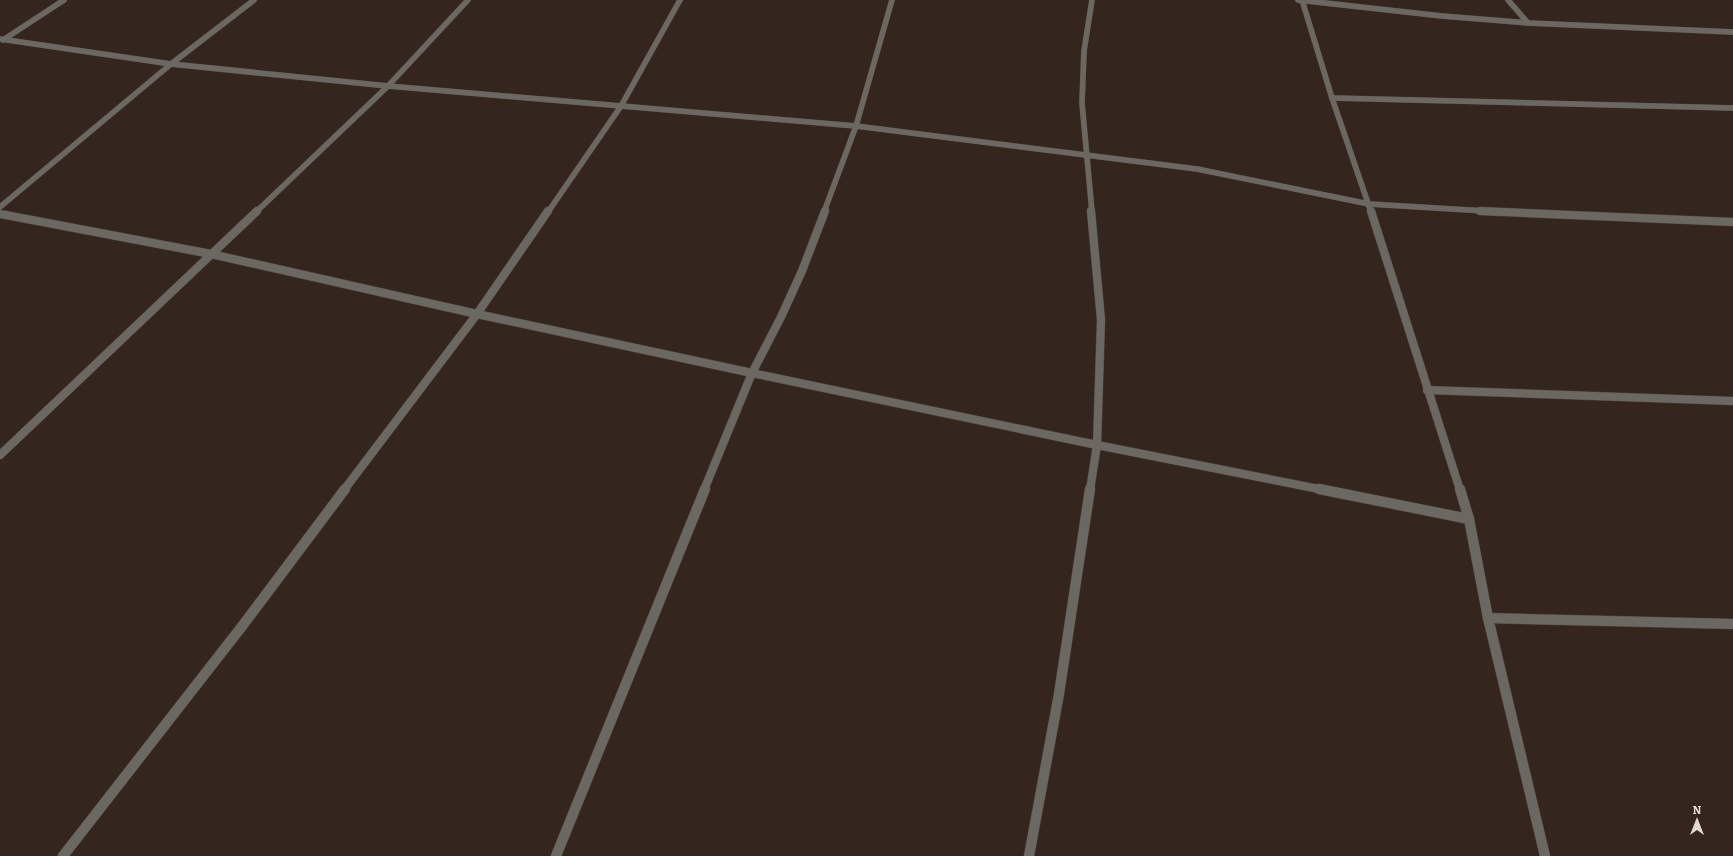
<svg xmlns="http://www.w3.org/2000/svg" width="1733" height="856" viewBox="0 0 1733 856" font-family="Bitter,serif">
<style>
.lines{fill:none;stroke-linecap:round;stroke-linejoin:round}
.street-far2-casing{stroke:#50423c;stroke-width:6}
.street-far1-casing{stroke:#50423c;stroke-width:9}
.street-casing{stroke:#50423c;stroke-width:11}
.street-far2{stroke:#6b6861;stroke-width:5.5}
.street-far1{stroke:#6b6861;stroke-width:8}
.street{stroke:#6b6861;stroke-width:10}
</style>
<rect width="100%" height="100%" fill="#34261f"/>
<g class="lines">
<!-- street-far2 casing -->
<g class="street-far2-casing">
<g id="street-far2">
<path d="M 1298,0 L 1442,16 L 1528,23 L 1733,32"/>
<path d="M 1302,0 L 1332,98 L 1371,212"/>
<path d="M 1508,0 L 1528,23"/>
<path d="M 0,39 L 171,64 L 388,86 L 856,126 L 1197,169 L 1369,204 L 1502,212"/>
<path d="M 3,40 L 64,0"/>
<path d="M 1332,98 L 1733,108"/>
<path d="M 0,207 L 171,64 L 254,0"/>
<path d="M 256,212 L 388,86 L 468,0"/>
<path d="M 548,212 L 621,106 L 680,0"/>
<path d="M 824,212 L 856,126 L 892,0"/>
<path d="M 1092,212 L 1082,103 L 1084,51 L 1092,0"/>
</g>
</g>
<!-- street-far1 casing -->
<g class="street-far1-casing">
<g id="street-far1">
<path d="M 1371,211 L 1460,490"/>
<path d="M 1480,211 L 1733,222"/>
<path d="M 0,214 L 211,254 L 477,314 L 752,373 L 1097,445 L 1324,490"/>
<path d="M 1427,390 L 1733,401"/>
<path d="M 0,455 L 257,211"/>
<path d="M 344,490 L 477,314 L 548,211"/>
<path d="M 704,490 L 752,373 L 781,317 L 802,271 L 825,211"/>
<path d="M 1090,490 L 1097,445 L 1101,320 L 1091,211"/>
</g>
</g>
<!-- street casing -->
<g class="street-casing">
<g id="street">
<path d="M 1319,489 L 1469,519"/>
<path d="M 1460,489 L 1469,519 L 1488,618 L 1545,856"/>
<path d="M 1488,618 L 1733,624"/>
<path d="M 63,856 L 243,625 L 345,489"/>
<path d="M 556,856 L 705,489"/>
<path d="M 1029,856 L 1059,694 L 1090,489"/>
</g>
</g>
<!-- street-far2 -->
<use href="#street-far2" class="street-far2"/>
<!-- street-far1 -->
<use href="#street-far1" class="street-far1"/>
<!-- street -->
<use href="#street" class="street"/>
</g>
<!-- north arrow -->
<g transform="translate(1697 820)" stroke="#34261f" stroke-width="3" paint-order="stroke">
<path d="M0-3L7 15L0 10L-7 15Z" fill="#e1d8d3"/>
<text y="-6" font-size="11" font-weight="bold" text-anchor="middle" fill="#e1d8d3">N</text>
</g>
</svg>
